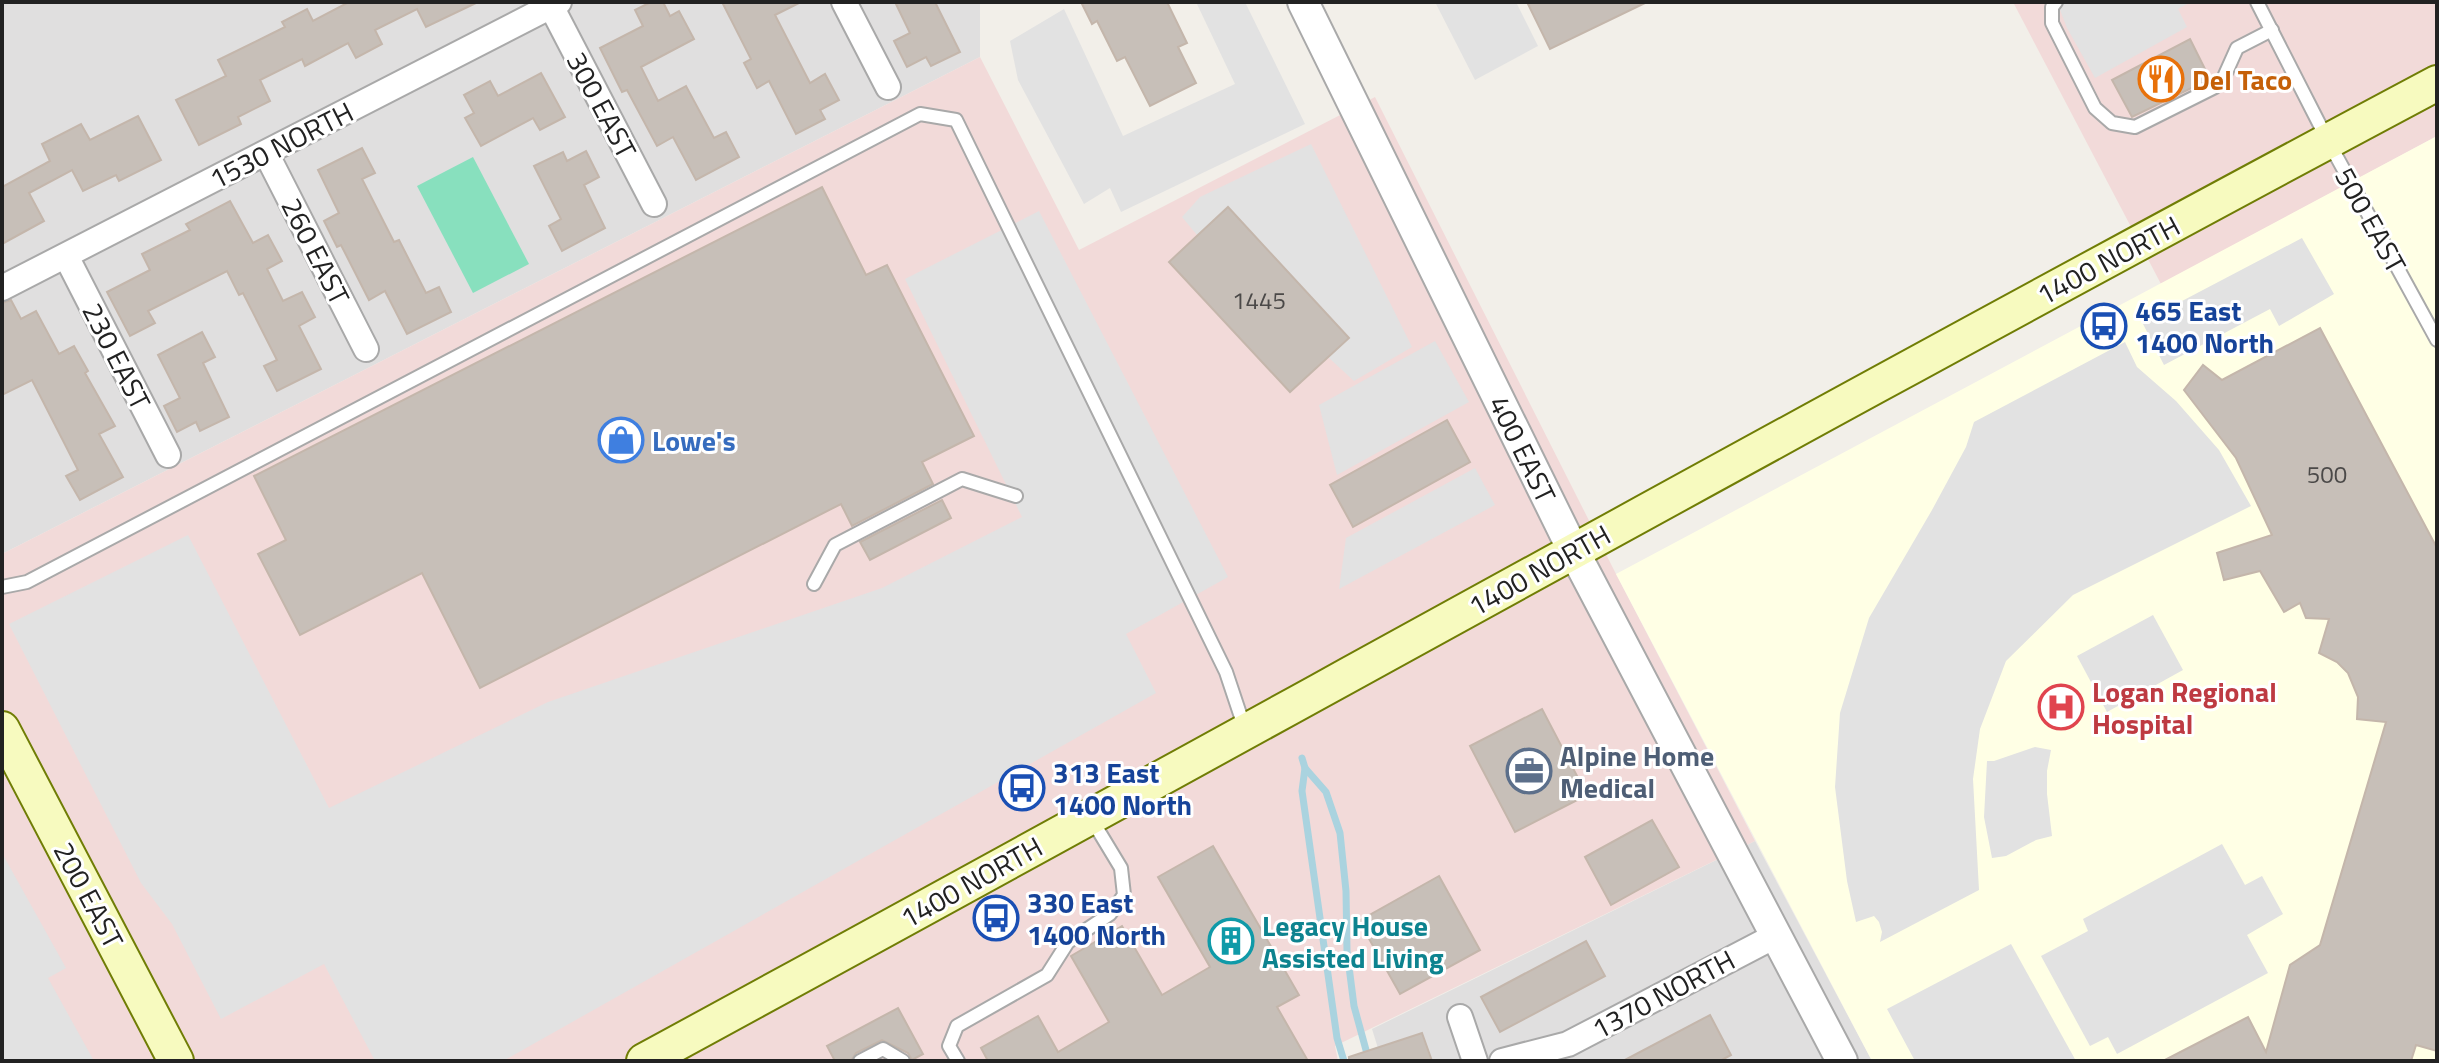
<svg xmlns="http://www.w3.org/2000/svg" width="2439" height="1063" viewBox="0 0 2439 1063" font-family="'Titillium Web',sans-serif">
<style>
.residential{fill:#e0dfdf}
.commercial{fill:#f2dad9}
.education{fill:#ffffe5}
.pitch{fill:#88e0be}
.parking{fill:#e2e2e2}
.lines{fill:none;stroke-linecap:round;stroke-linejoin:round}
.stream{stroke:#aad3df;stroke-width:7}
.building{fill:#c7bfb8;stroke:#c4b6ab;stroke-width:2}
.service-casing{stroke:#a9a9a9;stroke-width:16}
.minor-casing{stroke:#a9a9a9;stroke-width:28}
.tertiary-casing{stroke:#a9a9a9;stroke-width:34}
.secondary-casing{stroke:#707d05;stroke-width:38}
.service{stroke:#fff;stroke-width:12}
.minor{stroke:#fff;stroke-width:24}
.tertiary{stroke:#fff;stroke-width:30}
.secondary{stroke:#f7fabf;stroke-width:34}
.labels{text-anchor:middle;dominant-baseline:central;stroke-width:6;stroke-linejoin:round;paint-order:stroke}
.number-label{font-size:24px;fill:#4b4948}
.food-label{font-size:28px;font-weight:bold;fill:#c56008;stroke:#fff;text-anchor:start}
.street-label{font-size:28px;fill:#222;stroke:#fff}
.transit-label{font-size:28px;font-weight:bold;fill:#164399;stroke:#fff;text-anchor:start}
.shop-label{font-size:28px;font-weight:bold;fill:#366cbe;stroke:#fff;text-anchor:start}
.health-label{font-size:28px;font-weight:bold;fill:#be3a42;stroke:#fff;text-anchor:start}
.service-label{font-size:28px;font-weight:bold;fill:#4e5e75;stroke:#fff;text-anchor:start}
.culture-label{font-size:28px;font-weight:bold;fill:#0d838f;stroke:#fff;text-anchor:start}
</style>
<rect width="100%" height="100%" fill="#f2efe9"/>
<!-- residential -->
<g class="residential">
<path d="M 2,2 L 980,2 L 980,57 L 2,554 Z"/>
<path d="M 1755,841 L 1872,1061 L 1382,1061 L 1372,1029 Z"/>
</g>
<!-- commercial -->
<g class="commercial">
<path d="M 2013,2 L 2437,2 L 2437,136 L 2161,284 Z"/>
<path d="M 980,57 L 1079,250 L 1375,97 L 1616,574 L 1755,841 L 1335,1046 L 1338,1061 L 2,1061 L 2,554 Z"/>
</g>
<!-- education -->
<path class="education" d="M 2437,136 L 2437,1061 L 1872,1061 L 1616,574 Z"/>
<!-- pitch -->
<path class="pitch" d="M 473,157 L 529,264 L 473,293 L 417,186 Z"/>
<!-- parking -->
<g class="parking">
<path d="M 1196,2 L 1245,2 L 1305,124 L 1121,212 L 1110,188 L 1084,204 L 1018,80 L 1010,41 L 1064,9 L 1123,136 L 1235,84 Z"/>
<path d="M 1435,2 L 1516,2 L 1538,46 L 1475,80 Z"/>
<path d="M 2057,2 L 2191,2 L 2178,9 L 2187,27 L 2095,78 L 2067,28 Z"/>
<path d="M 1311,144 L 1412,347 L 1354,381 L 1328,357 L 1349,337 L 1228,208 L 1197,235 L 1182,217 L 1200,197 Z"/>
<path d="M 1039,211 L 1228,577 L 1126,634 L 1156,693 L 503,1061 L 375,1061 L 324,964 L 221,1019 L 172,924 L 141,883 L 9,624 L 188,535 L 329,808 L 548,702 L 882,588 L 1022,517 L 905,279 Z"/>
<path d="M 2302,238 L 2334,294 L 2279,326 L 2270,309 L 2164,365 L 2142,322 Z"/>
<path d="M 1435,341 L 1469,402 L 1337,475 L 1319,405 Z"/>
<path d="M 2125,342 L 2137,367 L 2176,401 L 2219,450 L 2251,506 L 2073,595 L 2006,661 L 1980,729 L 1973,779 L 1979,890 L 1880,942 L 1882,932 L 1879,922 L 1874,916 L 1856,922 L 1847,881 L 1835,787 L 1840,713 L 1869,618 L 1932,510 L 1966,447 L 1974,422 Z"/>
<path d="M 1475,468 L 1495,505 L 1339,589 L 1346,538 Z"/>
<path d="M 2153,615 L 2183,670 L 2107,712 L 2077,656 Z"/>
<path d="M 2035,747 L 2051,750 L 2047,771 L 2047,794 L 2052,836 L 2036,840 L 2006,856 L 1992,858 L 1984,817 L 1987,761 L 1994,761 Z"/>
<path d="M 2222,844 L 2245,885 L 2262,876 L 2283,914 L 2247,935 L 2268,973 L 2117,1054 L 2108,1037 L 2090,1046 L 2041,956 L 2088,931 L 2083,919 Z"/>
<path d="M 2,853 L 66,968 L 48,978 L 94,1061 L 2,1061 Z"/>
<path d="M 2011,944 L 2076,1061 L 1915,1061 L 1887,1009 Z"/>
</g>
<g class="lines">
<!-- stream -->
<g class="stream">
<path d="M 1302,758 L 1305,768 L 1302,791 L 1337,1038 L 1344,1061"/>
<path d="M 1305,768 L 1326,792 L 1340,833 L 1346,891 L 1347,951 L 1354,1006 L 1369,1061"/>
</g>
</g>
<!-- building -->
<g class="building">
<path d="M 349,2 L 478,2 L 426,27 L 417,9 L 375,30 L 382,44 L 356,58 L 348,43 L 305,66 L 302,59 L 260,80 L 270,101 L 238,117 L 241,124 L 199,145 L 176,100 L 226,76 L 218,60 L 285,27 L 282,22 L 307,9 L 313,21 Z"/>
<path d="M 651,2 L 663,2 L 670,16 L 679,11 L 694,39 L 641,67 L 658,101 L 686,86 L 714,138 L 726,132 L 739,157 L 696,180 L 673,137 L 657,146 L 627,90 L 622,92 L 600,48 L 643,26 L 635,10 Z"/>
<path d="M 722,2 L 801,2 L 775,15 L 810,83 L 825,74 L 839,100 L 820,110 L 825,119 L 796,134 L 769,81 L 757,88 L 744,63 L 751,59 Z"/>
<path d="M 895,2 L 935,2 L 960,52 L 931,66 L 926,57 L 907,67 L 894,41 L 910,33 Z"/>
<path d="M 1081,2 L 1167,2 L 1187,43 L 1178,47 L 1196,83 L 1150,106 L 1125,57 L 1117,61 L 1097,21 L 1092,24 Z"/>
<path d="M 1527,2 L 1647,2 L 1550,49 Z"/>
<path d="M 2190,39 L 2210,79 L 2132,117 L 2112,80 Z"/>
<path d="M 541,73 L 565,117 L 540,130 L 533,118 L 481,146 L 465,118 L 474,113 L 464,95 L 490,81 L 498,96 Z"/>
<path d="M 138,116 L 161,160 L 119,181 L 116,175 L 83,191 L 72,170 L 29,193 L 44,221 L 2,244 L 2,187 L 50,161 L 42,144 L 81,124 L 90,140 Z"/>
<path d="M 362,148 L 375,173 L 362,179 L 394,242 L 399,240 L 426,293 L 439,287 L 451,312 L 407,334 L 385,291 L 369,300 L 341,245 L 337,247 L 324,221 L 339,213 L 318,170 Z"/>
<path d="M 586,151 L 599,177 L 584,185 L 605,228 L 562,251 L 549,226 L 561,219 L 534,166 L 563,152 L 567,161 Z"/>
<path d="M 822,187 L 866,275 L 887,265 L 974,436 L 922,462 L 933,484 L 852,526 L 841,504 L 480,688 L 422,573 L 300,635 L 258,554 L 286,540 L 254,476 Z"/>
<path d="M 230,201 L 253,243 L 268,235 L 282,261 L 267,269 L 283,301 L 302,292 L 315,317 L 299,326 L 321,369 L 277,391 L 264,366 L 277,360 L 243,293 L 239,295 L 227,271 L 148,311 L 155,323 L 130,336 L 107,292 L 150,270 L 142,254 L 190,230 L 186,224 Z"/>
<path d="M 1228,207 L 1349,338 L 1290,392 L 1169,262 Z"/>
<path d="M 11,300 L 21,319 L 36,311 L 59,354 L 74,346 L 88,371 L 85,373 L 115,426 L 99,434 L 123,477 L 80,500 L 66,476 L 78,470 L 32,380 L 2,395 L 2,303 Z"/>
<path d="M 2320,328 L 2437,548 L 2437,1051 L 2416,1045 L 2411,1061 L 2163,1061 L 2248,1017 L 2266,1052 L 2290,965 L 2320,945 L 2386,722 L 2357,719 L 2358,697 L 2348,673 L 2337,662 L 2319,653 L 2329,619 L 2306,618 L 2300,603 L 2284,612 L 2260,571 L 2224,580 L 2217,553 L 2272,535 L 2236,458 L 2184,390 L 2203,365 L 2222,380 Z"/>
<path d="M 202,332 L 215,357 L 203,363 L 229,417 L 200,431 L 196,422 L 177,432 L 164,406 L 180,398 L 158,355 Z"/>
<path d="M 1447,420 L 1470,462 L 1353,527 L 1330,485 Z"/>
<path d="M 942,500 L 951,518 L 870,560 L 860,542 Z"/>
<path d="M 1542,709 L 1587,795 L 1515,832 L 1470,746 Z"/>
<path d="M 1652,820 L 1679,867 L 1611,905 L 1585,857 Z"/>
<path d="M 1213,846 L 1299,995 L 1277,1007 L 1308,1061 L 988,1061 L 981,1048 L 1038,1016 L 1058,1052 L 1109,1022 L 1071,956 L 1122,926 L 1162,995 L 1210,967 L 1158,877 Z"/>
<path d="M 1439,876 L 1480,950 L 1400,994 L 1359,921 Z"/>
<path d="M 1586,941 L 1605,976 L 1500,1032 L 1481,997 Z"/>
<path d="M 898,1008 L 923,1054 L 912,1060 L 908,1053 L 882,1040 L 856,1053 L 851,1061 L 835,1061 L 827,1046 Z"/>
<path d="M 1710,1015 L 1731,1055 L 1720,1061 L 1623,1061 Z"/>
<path d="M 1422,1033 L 1432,1061 L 1349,1061 L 1349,1057 Z"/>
</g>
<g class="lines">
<!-- service casing -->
<g class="service-casing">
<g id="service">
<path d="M 2056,2 L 2052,7 L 2052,23 L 2095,108 L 2112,123 L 2135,127 L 2215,87 L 2224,77 L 2237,48 L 2272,30"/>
<path d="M 2257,2 L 2328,141 L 2437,340"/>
<path d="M 814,584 L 835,545 L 962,479 L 1016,496"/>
<path d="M 2,587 L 27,582 L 920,114 L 956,120 L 1226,672 L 1245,729"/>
<path d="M 860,1061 L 883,1049 L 903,1061"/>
<path d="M 958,1061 L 949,1046 L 957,1026 L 1047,975 L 1068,942 L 1110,914 L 1124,895 L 1121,868 L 1092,820"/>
</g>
</g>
<!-- minor casing -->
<g class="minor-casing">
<g id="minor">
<path d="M 844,2 L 888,87"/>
<path d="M 551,6 L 654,204"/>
<path d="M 266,153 L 366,349"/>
<path d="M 66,256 L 168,455"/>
<path d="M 2,288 L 559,2"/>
<path d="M 1460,1017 L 1475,1061"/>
<path d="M 1502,1061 L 1568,1044 L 1777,935"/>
</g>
</g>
<!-- tertiary casing -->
<g class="tertiary-casing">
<path id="tertiary" d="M 1303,2 L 1573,550 L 1842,1061"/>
</g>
<!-- secondary casing -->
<g class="secondary-casing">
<g id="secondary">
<path d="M 2,729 L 176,1061"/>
<path d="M 644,1061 C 1242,736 1836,403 2437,83"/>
</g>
</g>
<!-- service -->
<use href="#service" class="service"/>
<!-- minor -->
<use href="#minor" class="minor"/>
<!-- tertiary -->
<use href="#tertiary" class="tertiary"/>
<!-- secondary -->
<use href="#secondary" class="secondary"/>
</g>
<!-- icons -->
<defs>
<g id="restaurant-ring" transform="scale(2.3)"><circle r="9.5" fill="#fff" stroke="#e8710a" stroke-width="1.5"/><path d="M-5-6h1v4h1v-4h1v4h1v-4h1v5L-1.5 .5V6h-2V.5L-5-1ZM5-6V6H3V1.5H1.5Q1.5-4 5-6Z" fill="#e8710a"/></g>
<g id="bus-ring" transform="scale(2.3)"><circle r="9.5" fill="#fff" stroke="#1a4fb4" stroke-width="1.5"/><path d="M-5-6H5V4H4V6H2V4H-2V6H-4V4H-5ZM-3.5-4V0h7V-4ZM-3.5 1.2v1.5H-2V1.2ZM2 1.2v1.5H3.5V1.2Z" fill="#1a4fb4"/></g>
<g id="shop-ring" transform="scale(2.3)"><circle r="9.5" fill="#fff" stroke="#3f7fe0" stroke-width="1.5"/><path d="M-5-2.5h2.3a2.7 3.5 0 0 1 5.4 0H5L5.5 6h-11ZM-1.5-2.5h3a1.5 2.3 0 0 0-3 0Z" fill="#3f7fe0"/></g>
<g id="hospital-ring" transform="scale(2.3)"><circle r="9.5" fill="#fff" stroke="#e0444e" stroke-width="1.5"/><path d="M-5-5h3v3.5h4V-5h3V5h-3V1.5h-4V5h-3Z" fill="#e0444e"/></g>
<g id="office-ring" transform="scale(2.3)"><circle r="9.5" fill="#fff" stroke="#5c6f8a" stroke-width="1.5"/><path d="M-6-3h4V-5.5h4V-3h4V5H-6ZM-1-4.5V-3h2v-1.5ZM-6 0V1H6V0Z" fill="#5c6f8a"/></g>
<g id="building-ring" transform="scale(2.3)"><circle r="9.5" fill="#fff" stroke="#0f9aa8" stroke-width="1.5"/><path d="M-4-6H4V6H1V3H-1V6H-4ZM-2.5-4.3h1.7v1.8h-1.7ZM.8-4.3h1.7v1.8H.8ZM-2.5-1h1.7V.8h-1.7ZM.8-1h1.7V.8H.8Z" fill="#0f9aa8"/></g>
</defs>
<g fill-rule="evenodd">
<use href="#restaurant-ring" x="2161" y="79"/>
<use href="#bus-ring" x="2104" y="326"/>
<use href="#shop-ring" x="621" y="440"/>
<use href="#hospital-ring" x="2061" y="707"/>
<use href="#office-ring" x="1529" y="771"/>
<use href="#bus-ring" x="1022" y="788"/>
<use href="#bus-ring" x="996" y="918"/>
<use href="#building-ring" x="1231" y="941"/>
</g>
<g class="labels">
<!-- number labels -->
<g class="number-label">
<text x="1259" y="300">1445</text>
<text x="2327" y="474">500</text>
</g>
<!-- food labels -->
<g class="food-label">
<text x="2192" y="79">Del Taco</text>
</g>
<!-- street labels -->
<g class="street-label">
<text transform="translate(602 105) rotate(62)">300 EAST</text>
<text transform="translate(281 145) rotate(-27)">1530 NORTH</text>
<text transform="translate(2371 220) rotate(61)">500 EAST</text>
<text transform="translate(316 251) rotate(63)">260 EAST</text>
<text transform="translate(2108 260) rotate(-28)">1400 NORTH</text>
<text transform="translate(117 356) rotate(63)">230 EAST</text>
<text transform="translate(1523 449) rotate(64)">400 EAST</text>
<text transform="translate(1539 570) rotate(-29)">1400 NORTH</text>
<text transform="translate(971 882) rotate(-29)">1400 NORTH</text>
<text transform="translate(89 895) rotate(62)">200 EAST</text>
<text transform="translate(1663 994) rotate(-28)">1370 NORTH</text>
</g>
<!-- transit labels -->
<g class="transit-label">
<text x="2135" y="310">465 East<tspan x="2135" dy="32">1400 North</tspan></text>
<text x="1053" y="772">313 East<tspan x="1053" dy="32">1400 North</tspan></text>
<text x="1027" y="902">330 East<tspan x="1027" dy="32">1400 North</tspan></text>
</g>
<!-- shop labels -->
<g class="shop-label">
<text x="652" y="440">Lowe's</text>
</g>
<!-- health labels -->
<g class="health-label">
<text x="2092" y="691">Logan Regional<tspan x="2092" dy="32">Hospital</tspan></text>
</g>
<!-- service labels -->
<g class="service-label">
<text x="1560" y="755">Alpine Home<tspan x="1560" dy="32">Medical</tspan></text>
</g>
<!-- culture labels -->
<g class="culture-label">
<text x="1262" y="925">Legacy House<tspan x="1262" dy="32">Assisted Living</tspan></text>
</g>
</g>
<!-- border -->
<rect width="2439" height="1063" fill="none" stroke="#222222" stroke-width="8"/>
</svg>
